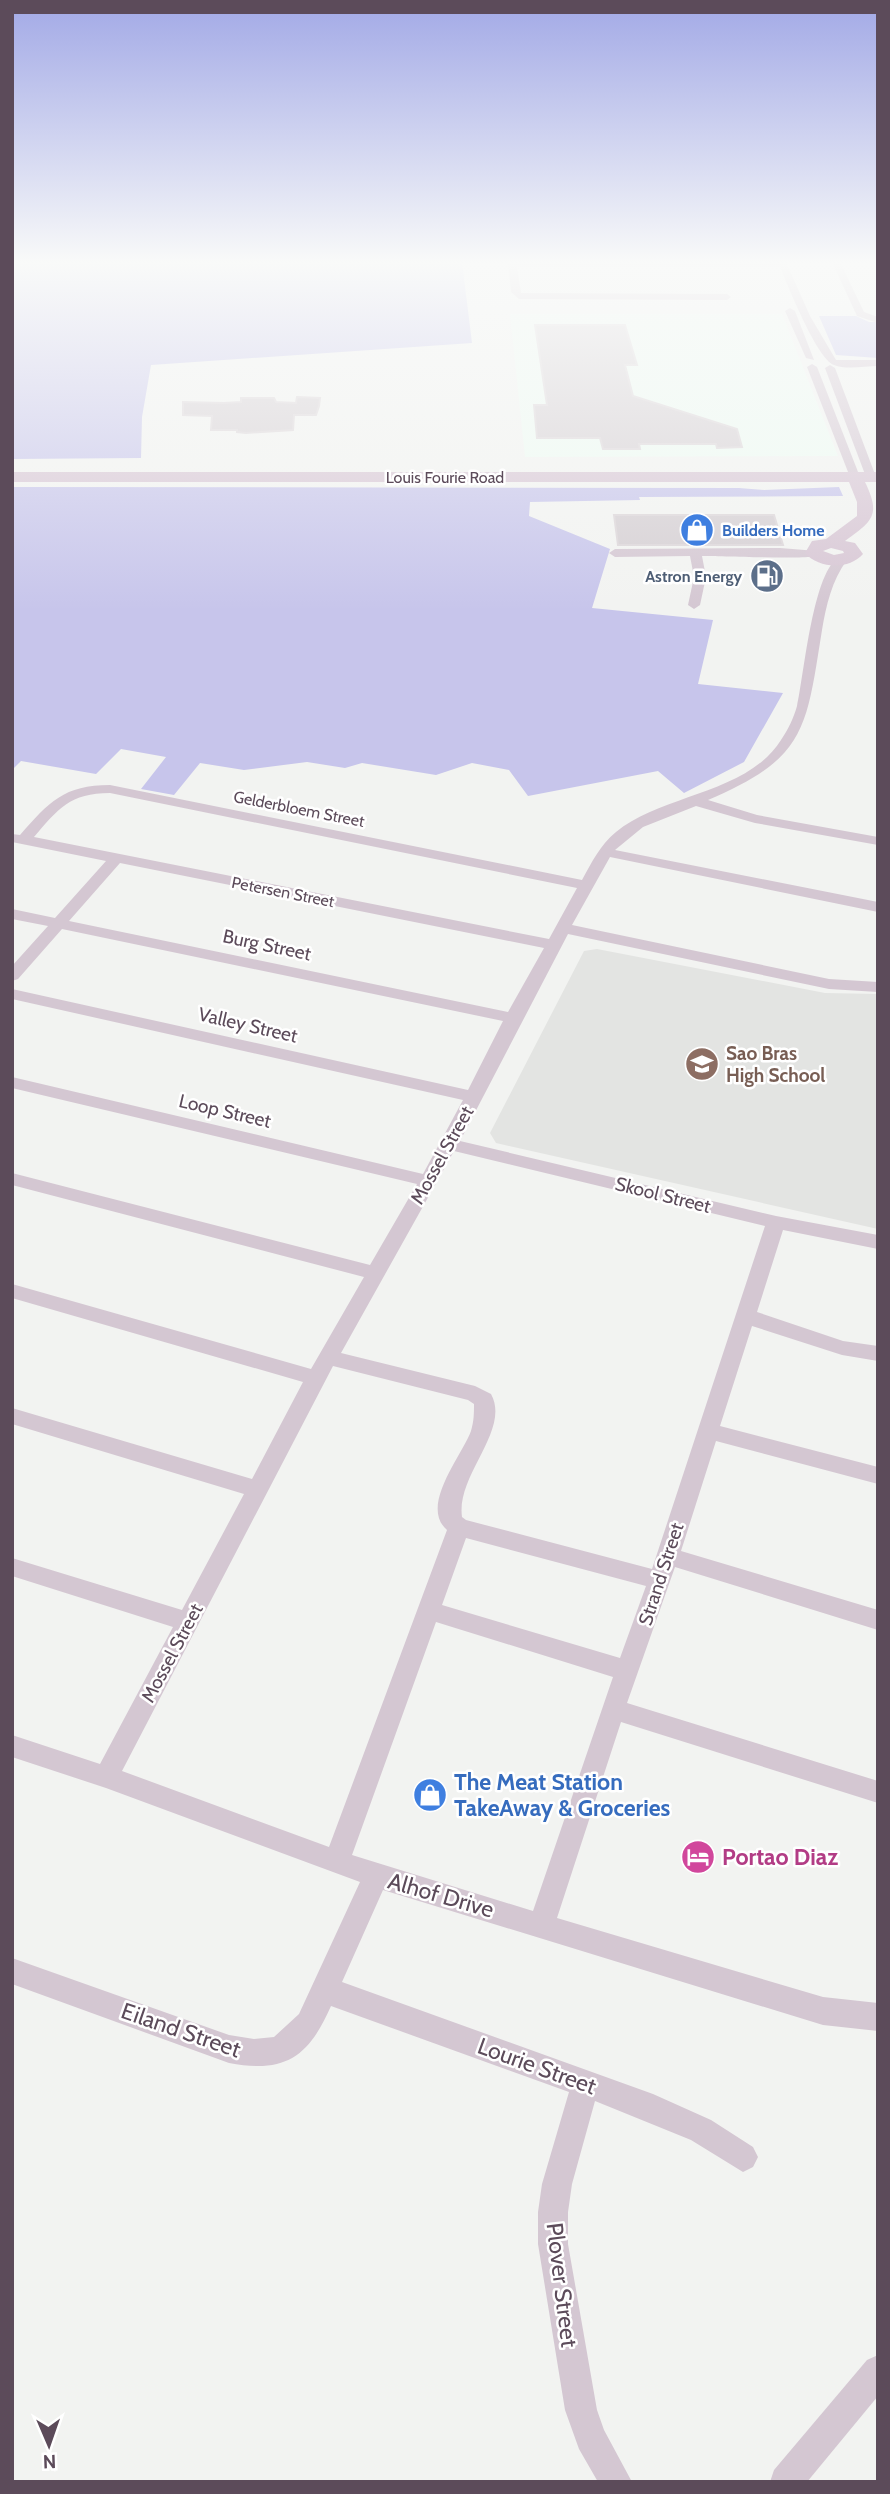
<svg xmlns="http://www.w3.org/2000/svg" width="890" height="2494" viewBox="0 0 890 2494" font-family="Cabin,sans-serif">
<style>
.commercial{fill:#eefbf3}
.education{fill:#e3e4e2}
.green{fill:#c7c5eb}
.building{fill:#d5cfd3;stroke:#dcd6d9;stroke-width:2}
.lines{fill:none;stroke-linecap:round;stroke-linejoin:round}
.street{fill:#d4c7d2;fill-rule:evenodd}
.secondary{fill:#d7c6d4;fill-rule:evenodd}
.labels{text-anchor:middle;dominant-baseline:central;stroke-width:5;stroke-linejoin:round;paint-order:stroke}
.far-street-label{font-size:16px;fill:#5c4b5a;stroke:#fff}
.far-shop-label{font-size:16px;font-weight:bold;fill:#366cbe;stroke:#fff;text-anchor:start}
.far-service-label{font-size:16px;font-weight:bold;fill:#4e5e75;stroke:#fff;text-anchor:end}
.street-label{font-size:19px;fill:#5c4b5a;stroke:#fff}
.education-label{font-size:19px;font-weight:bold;fill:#785e54;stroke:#fff;text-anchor:start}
.near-shop-label{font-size:23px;font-weight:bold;fill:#366cbe;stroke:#fff;text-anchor:start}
.near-hotel-label{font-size:23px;font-weight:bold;fill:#b23c85;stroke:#fff;text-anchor:start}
.near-street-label{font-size:23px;fill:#5c4b5a;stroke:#fff}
</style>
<rect width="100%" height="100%" fill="#f2f3f1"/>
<!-- commercial -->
<path class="commercial" d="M 510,314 L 782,314 L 838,456 L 525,457 Z"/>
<!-- education -->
<path class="education" d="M 597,949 L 825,993 L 878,994 L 878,1229 L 496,1143 L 490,1133 L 584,951 Z"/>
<!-- green -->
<g class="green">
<path d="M 12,262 L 462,262 L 472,343 L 151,365 L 142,417 L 141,458 L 12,459 Z"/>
<path d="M 819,316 L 856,316 L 869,322 L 878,322 L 878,358 L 836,355 Z"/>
<path d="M 12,487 L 739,488 L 764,490 L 839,487 L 843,496 L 639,497 L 640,500 L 530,502 L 529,516 L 610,549 L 592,608 L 713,620 L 698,684 L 783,693 L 744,762 L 684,793 L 658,771 L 528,796 L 509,770 L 472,763 L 436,775 L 362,763 L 345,768 L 307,762 L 244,770 L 200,763 L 174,795 L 141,789 L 166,757 L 121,749 L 96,774 L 21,761 L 12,770 Z"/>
</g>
<!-- building -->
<g class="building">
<path d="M 535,325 L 625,325 L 637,365 L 625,365 L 633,396 L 737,429 L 742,447 L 717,448 L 716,444 L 639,444 L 640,449 L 603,449 L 600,438 L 537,438 L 534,405 L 547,405 Z"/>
<path d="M 297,397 L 320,398 L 319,406 L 316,415 L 294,415 L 293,430 L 246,433 L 237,432 L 237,430 L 211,430 L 212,416 L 183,415 L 183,402 L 224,403 L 241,402 L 241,398 L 274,398 L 276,402 L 296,403 Z"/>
<path d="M 614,515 L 774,515 L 783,545 L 618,545 Z"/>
</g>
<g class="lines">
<!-- street -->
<g class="street">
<path d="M 508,262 L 786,262 L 810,316 L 836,360 L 878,360 L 878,366 C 865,366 846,370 834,365 C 817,359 788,286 780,267 L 517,267 L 521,293 L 727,294 L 731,297 L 727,300 L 519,299 L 511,292 Z"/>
<path d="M 832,262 L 840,262 L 864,312 L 878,317 L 878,323 L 857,316 Z"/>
<path d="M 790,308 L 795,311 L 814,360 L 806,358 L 785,311 Z"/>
<path d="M 812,364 L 817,367 L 860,477 L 859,479 L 850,477 L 807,367 Z"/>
<path d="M 830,365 L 835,368 L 876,477 L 875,479 L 866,477 L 825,368 Z"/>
<path d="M 780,548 L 817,551 L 823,555 C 817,560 719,556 702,556 L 706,577 L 700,605 L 694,609 L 688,605 L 694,577 L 690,556 L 615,557 L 609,553 L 615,549 Z"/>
<path d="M 841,556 L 847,560 C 832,580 826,606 822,630 C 806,729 807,758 708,800 L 757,815 L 878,837 L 878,845 L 755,823 L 696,806 L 643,827 L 615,850 L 878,902 L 878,912 L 610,857 L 572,925 L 829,979 L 878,982 L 878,992 L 829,989 L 568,934 L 460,1141 L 776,1216 L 878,1235 L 878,1249 L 783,1230 L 757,1312 L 843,1341 L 878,1346 L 878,1361 L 842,1355 L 752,1326 L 720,1426 L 878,1467 L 878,1484 L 716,1441 L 681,1551 L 878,1610 L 878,1630 L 675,1567 L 627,1703 L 878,1781 L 878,1803 L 621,1722 L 557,1918 L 823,1997 L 878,2003 L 878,2031 L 823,2025 L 383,1890 L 342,1982 L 653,2094 L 711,2120 L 753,2147 L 758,2157 L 753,2167 L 743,2172 L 691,2140 L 595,2101 L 572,2184 L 568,2212 L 568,2244 L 597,2410 L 604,2430 L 632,2482 L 598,2482 L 579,2449 L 565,2410 L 538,2244 L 538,2212 L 542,2184 L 569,2092 L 331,2006 C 309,2056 286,2074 229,2063 L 12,1984 L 12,1958 L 229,2035 L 254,2039 L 274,2037 L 299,2014 L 360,1882 L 106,1788 L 12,1757 L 12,1735 L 100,1764 L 173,1627 L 12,1576 L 12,1558 L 182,1610 L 244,1494 L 12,1424 L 12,1408 L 252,1479 L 303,1382 L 12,1298 L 12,1284 L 311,1369 L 364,1277 L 12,1185 L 12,1173 L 370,1265 L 417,1184 L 12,1088 L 12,1077 L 423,1174 L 463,1100 L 12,999 L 12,989 L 468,1090 L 503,1021 L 62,929 L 18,979 L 12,981 L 12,966 L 48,926 L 12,919 L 12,909 L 55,918 L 106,861 L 12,842 L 12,834 L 20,835 C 49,802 64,785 110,785 L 582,880 C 592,862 600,845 616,832 C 662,794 747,794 781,740 C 788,730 794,717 797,706 C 804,676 813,567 841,556 ZM 110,793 L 577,888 L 549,939 L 34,837 C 58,809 70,793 110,793 ZM 120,863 L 544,948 L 508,1012 L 69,921 ZM 454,1151 L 765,1226 L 652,1569 L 466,1520 L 462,1517 C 456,1475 511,1430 491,1394 L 475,1386 L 341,1353 ZM 333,1366 L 468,1400 L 474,1404 C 474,1413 474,1421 471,1431 C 462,1456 419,1506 447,1530 L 329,1847 L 122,1771 ZM 466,1538 L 646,1586 L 620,1658 L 442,1605 ZM 436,1622 L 613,1677 L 533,1911 L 352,1855 Z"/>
<path d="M 878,2355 L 878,2396 L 807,2482 L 770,2482 L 774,2470 L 867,2360 Z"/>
</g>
<!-- secondary -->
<path class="secondary" d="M 12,472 L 878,472 L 878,482 L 865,482 C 881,515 873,521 845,541 L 855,543 L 863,554 C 849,570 819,569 805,553 L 812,541 L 826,539 L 857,516 L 857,502 L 849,482 L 12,482 ZM 831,548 L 843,551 L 844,553 L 834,555 L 823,551 Z"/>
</g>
<!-- sky -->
<linearGradient id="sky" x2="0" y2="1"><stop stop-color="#a2a9e6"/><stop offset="0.43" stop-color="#f9faf9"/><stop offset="1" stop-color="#f9faf9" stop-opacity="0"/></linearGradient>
<rect width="890" height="611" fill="url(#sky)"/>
<!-- icons -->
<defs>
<g id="shop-disc" transform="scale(1.75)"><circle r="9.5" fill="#3f7fe0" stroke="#fff"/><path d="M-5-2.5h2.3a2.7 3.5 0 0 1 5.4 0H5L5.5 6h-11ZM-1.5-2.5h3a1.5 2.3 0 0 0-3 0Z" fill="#fff"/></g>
<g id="fuel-disc" transform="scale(1.75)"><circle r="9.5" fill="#5c6f8a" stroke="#fff"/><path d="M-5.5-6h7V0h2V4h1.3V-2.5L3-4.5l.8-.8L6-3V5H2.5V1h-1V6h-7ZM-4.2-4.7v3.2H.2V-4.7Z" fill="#fff"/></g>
<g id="school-disc" transform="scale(1.75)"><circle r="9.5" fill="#8d6e63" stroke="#fff"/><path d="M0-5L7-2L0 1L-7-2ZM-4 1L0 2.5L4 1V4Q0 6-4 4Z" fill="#fff"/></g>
<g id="hotel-disc" transform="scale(1.75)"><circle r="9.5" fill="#d1479c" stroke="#fff"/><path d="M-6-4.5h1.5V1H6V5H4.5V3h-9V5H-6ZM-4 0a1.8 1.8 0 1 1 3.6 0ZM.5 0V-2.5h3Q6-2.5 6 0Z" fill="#fff"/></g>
</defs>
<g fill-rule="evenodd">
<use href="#shop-disc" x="697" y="530"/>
<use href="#fuel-disc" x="767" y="576"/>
<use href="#school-disc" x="702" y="1064"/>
<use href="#shop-disc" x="430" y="1795"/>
<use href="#hotel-disc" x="698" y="1857"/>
</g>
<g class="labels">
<!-- far-street labels -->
<g class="far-street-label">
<text x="445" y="477">Louis Fourie Road</text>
<text transform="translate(299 809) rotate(11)">Gelderbloem Street</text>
<text transform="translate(283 892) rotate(11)">Petersen Street</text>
</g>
<!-- far-shop labels -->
<g class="far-shop-label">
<text x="722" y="530">Builders Home</text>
</g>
<!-- far-service labels -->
<g class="far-service-label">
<text x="742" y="576">Astron Energy</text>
</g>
<!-- street labels -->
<g class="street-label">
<text transform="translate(267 945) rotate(12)">Burg Street</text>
<text transform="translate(248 1025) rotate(13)">Valley Street</text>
<text transform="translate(225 1111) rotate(13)">Loop Street</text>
<text transform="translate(442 1155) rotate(-61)">Mossel Street</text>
<text transform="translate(663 1195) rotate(14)">Skool Street</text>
<text transform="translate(661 1574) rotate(-72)">Strand Street</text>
<text transform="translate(172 1653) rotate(-62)">Mossel Street</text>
</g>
<!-- education labels -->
<g class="education-label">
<text x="726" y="1053">Sao Bras<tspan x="726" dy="22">High School</tspan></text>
</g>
<!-- near-shop labels -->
<g class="near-shop-label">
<text x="454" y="1782">The Meat Station<tspan x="454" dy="26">TakeAway &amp; Groceries</tspan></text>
</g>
<!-- near-hotel labels -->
<g class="near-hotel-label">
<text x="722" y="1857">Portao Diaz</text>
</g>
<!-- near-street labels -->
<g class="near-street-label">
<text transform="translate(441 1895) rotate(16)">Alhof Drive</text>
<text transform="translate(181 2030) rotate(19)">Eiland Street</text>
<text transform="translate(537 2066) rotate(20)">Lourie Street</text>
<text transform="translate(562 2285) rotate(83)">Plover Street</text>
</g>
</g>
<!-- border -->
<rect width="890" height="2494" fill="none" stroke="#5c4b5a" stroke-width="28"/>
<!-- north arrow -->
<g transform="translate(49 2445) rotate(178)" stroke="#ffffff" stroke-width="5" paint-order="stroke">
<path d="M0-5L12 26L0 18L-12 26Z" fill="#5c4b5a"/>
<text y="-10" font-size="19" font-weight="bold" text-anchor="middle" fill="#5c4b5a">N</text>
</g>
</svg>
